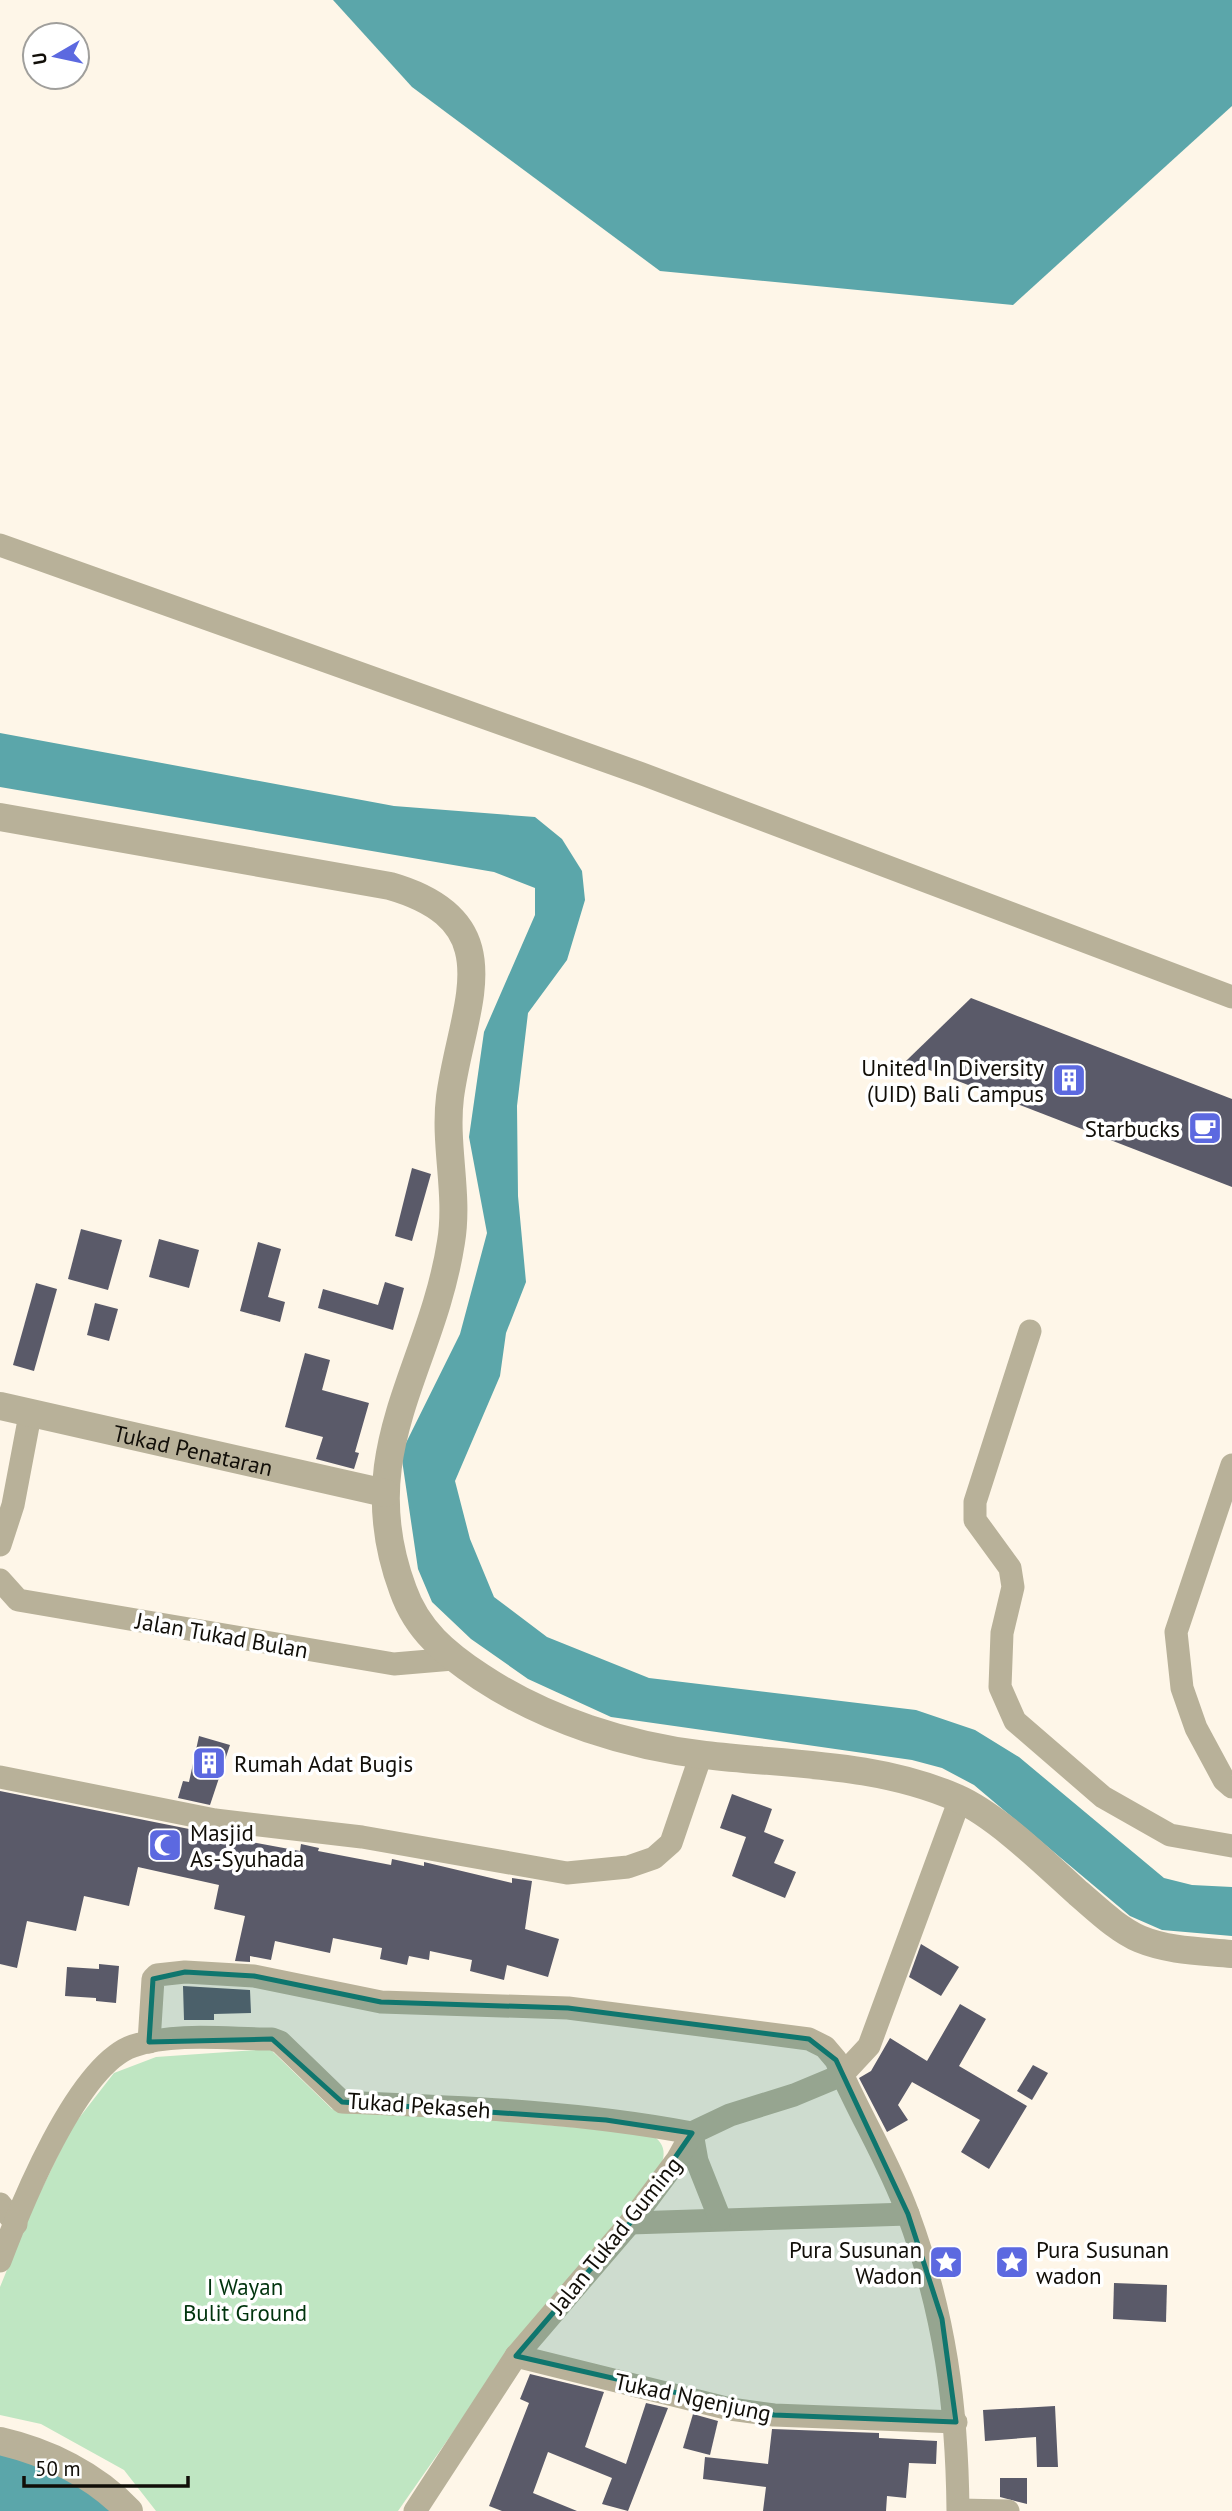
<svg xmlns="http://www.w3.org/2000/svg" width="1232" height="2511" viewBox="0 0 1232 2511" font-family="'PT Sans',sans-serif">
<style>
.green{fill:#bfe6c2}
.water{fill:#5ba6aa}
.building{fill:#5a5a69}
.lines{fill:none;stroke-linecap:round;stroke-linejoin:round}
.minor{stroke:#b8b199;stroke-width:23}
.tertiary{stroke:#b8b199;stroke-width:28}
.marked{fill:#0f766e;fill-opacity:0.2;stroke:#0f766e;stroke-width:5;stroke-linejoin:round}
.labels{text-anchor:middle;dominant-baseline:central;stroke-width:7;stroke-linejoin:round;paint-order:stroke}
.poi-label{font-size:23px;fill:#110e08;stroke:#fff;text-anchor:end}
.street-label{font-size:23px;fill:#110e08;stroke:#fff}
.park-label{font-size:23px;fill:#00330d;stroke:#fff}
</style>
<rect width="100%" height="100%" fill="#fef6e8"/>
<!-- green -->
<path class="green" d="M 270,2049 L 332,2109 L 338,2111 L 436,2115 L 650,2134 C 670,2145 665,2161 654,2178 L 511,2349 L 398,2511 L 156,2511 L 124,2470 L 41,2424 L 0,2415 L 0,2287 L 31,2211 L 72,2127 L 114,2073 L 156,2057 Z"/>
<!-- water -->
<g class="water">
<path d="M 333,0 L 1232,0 L 1232,106 L 1013,305 L 660,271 L 412,87 Z"/>
<path d="M 0,733 L 394,806 L 535,817 L 562,839 L 582,871 L 585,900 L 567,960 L 528,1013 L 517,1106 L 518,1196 L 526,1282 L 506,1333 L 500,1376 L 455,1481 L 470,1539 L 494,1597 L 547,1637 L 649,1678 L 916,1710 L 975,1730 L 1019,1757 L 1164,1878 L 1192,1885 L 1232,1887 L 1232,1936 L 1162,1930 L 1130,1916 L 974,1785 L 942,1768 L 912,1760 L 611,1717 L 528,1679 L 471,1639 L 432,1602 L 418,1569 L 401,1453 L 460,1334 L 487,1233 L 469,1137 L 484,1032 L 535,915 L 535,888 L 494,872 L 0,787 Z"/>
<path d="M 0,2452 L 109,2494 L 120,2511 L 0,2511 Z"/>
</g>
<!-- building -->
<g class="building">
<path d="M 971,998 L 1232,1099 L 1232,1187 L 906,1061 Z"/>
<path d="M 412,1168 L 431,1174 L 412,1241 L 395,1236 Z"/>
<path d="M 81,1229 L 122,1240 L 108,1290 L 68,1279 Z"/>
<path d="M 159,1239 L 199,1250 L 189,1288 L 149,1277 Z"/>
<path d="M 258,1242 L 281,1249 L 268,1297 L 285,1302 L 280,1322 L 240,1311 Z"/>
<path d="M 385,1282 L 404,1288 L 393,1330 L 318,1308 L 323,1289 L 378,1305 Z"/>
<path d="M 36,1283 L 57,1289 L 34,1371 L 13,1365 Z"/>
<path d="M 95,1303 L 118,1309 L 109,1341 L 87,1335 Z"/>
<path d="M 305,1353 L 330,1360 L 322,1390 L 369,1403 L 355,1452 L 359,1453 L 354,1469 L 316,1459 L 323,1437 L 285,1427 Z"/>
<path d="M 199,1736 L 230,1745 L 210,1805 L 178,1798 L 183,1781 L 189,1782 Z"/>
<path d="M 0,1791 L 204,1832 L 203,1836 L 240,1844 L 241,1840 L 300,1851 L 301,1844 L 319,1848 L 318,1851 L 391,1865 L 392,1859 L 424,1866 L 424,1862 L 512,1883 L 512,1878 L 532,1881 L 525,1929 L 559,1939 L 548,1977 L 507,1965 L 504,1980 L 470,1971 L 472,1960 L 430,1951 L 429,1960 L 409,1956 L 407,1965 L 380,1959 L 382,1948 L 333,1938 L 330,1953 L 275,1941 L 271,1960 L 250,1956 L 250,1962 L 235,1961 L 245,1916 L 214,1909 L 219,1885 L 138,1867 L 129,1906 L 84,1896 L 76,1931 L 27,1921 L 17,1968 L 0,1964 Z"/>
<path d="M 732,1794 L 772,1809 L 764,1832 L 784,1840 L 774,1863 L 796,1872 L 785,1898 L 732,1876 L 746,1837 L 720,1828 Z"/>
<path d="M 921,1944 L 959,1967 L 941,1996 L 909,1977 Z"/>
<path d="M 99,1964 L 119,1966 L 116,2003 L 96,2001 L 96,1998 L 65,1996 L 67,1967 L 99,1969 Z"/>
<path d="M 183,1986 L 250,1990 L 251,2013 L 214,2014 L 214,2020 L 184,2020 Z"/>
<path d="M 960,2004 L 986,2019 L 959,2066 L 1027,2106 L 989,2169 L 961,2152 L 980,2120 L 912,2082 L 898,2105 L 908,2120 L 887,2132 L 859,2078 L 871,2071 L 890,2038 L 927,2061 Z"/>
<path d="M 1033,2065 L 1048,2073 L 1032,2100 L 1017,2091 Z"/>
<path d="M 1114,2283 L 1167,2285 L 1166,2322 L 1113,2319 Z"/>
<path d="M 530,2374 L 604,2392 L 585,2447 L 626,2464 L 646,2403 L 668,2408 L 628,2511 L 602,2504 L 612,2478 L 548,2452 L 533,2493 L 577,2511 L 502,2511 L 489,2506 L 529,2403 L 520,2399 Z"/>
<path d="M 1055,2406 L 1058,2467 L 1037,2467 L 1036,2437 L 985,2441 L 983,2410 Z"/>
<path d="M 693,2414 L 718,2421 L 710,2455 L 683,2448 Z"/>
<path d="M 772,2429 L 879,2433 L 879,2438 L 937,2441 L 936,2464 L 909,2463 L 906,2498 L 887,2496 L 886,2511 L 763,2511 L 766,2487 L 703,2479 L 705,2457 L 768,2464 Z"/>
<path d="M 1000,2478 L 1027,2478 L 1027,2504 L 1000,2497 Z"/>
</g>
<g class="lines">
<!-- minor -->
<g class="minor">
<path d="M 0,545 L 645,775 L 1232,997"/>
<path d="M 1030,1331 L 975,1502 L 975,1520 L 1010,1568 L 1013,1587 L 1002,1633 L 1000,1687 L 1015,1721 L 1103,1797 L 1170,1835 L 1232,1846"/>
<path d="M 1232,1465 L 1176,1632 L 1182,1688 L 1196,1728 L 1224,1780 L 1232,1787"/>
<path d="M 0,1545 L 13,1505 L 30,1415"/>
<path d="M 0,1580 L 18,1600 L 394,1664 L 453,1659"/>
<path d="M 0,1777 L 215,1820 L 362,1837 L 567,1873 L 628,1867 L 654,1858 L 671,1843 L 701,1755"/>
<path d="M 149,2042 L 153,1979 L 157,1975 L 185,1972 L 254,1976 L 381,2002 L 568,2008 L 809,2039 L 825,2047 L 836,2060 C 858,2113 889,2161 908,2214 C 945,2314 957,2406 958,2511"/>
<path d="M 0,2204 L 16,2224"/>
<path d="M 630,2223 L 908,2214"/>
<path d="M 0,2261 C 20,2208 77,2065 133,2046 C 175,2032 228,2039 272,2039 L 280,2042 L 342,2102 C 458,2107 577,2111 692,2133 L 697,2161 L 720,2219"/>
<path d="M 516,2356 L 730,2409 L 774,2415 L 956,2422"/>
<path d="M 959,2510 L 1008,2511"/>
<path d="M 415,2511 L 516,2356 L 630,2223 L 677,2160 L 692,2133 L 730,2115 L 794,2095 L 842,2075 L 869,2046 L 960,1799"/>
</g>
<!-- tertiary -->
<g class="tertiary">
<path d="M 0,817 L 390,886 C 515,922 462,1006 450,1097 C 444,1145 459,1194 451,1242 C 431,1371 351,1451 403,1590 C 417,1630 446,1654 481,1677 C 546,1720 628,1746 705,1755 C 790,1765 877,1763 957,1798 C 996,1815 1046,1864 1078,1893 C 1097,1909 1117,1929 1140,1939 C 1169,1951 1201,1951 1232,1954"/>
<path id="s1" d="M 0,1406 L 385,1493"/>
<path d="M 0,2441 C 48,2452 95,2475 129,2511"/>
</g>
</g>
<!-- marked area -->
<path class="marked" d="M 185,1972 L 254,1976 L 381,2002 L 568,2008 L 809,2039 L 836,2060 L 908,2214 L 942,2319 L 956,2422 L 774,2415 L 516,2356 L 630,2223 L 692,2133 L 606,2120 L 342,2102 L 272,2039 L 149,2042 L 153,1979 Z"/>
<!-- icons -->
<defs>
<g id="building-square" transform="scale(1.75)"><rect x="-9" y="-9" width="18" height="18" rx="4" fill="#5c69e0" stroke="#fff"/><path d="M-4-6H4V6H1V3H-1V6H-4ZM-2.5-4.3h1.7v1.8h-1.7ZM.8-4.3h1.7v1.8H.8ZM-2.5-1h1.7V.8h-1.7ZM.8-1h1.7V.8H.8Z" fill="#fff"/></g>
<g id="cafe-square" transform="scale(1.75)"><rect x="-9" y="-9" width="18" height="18" rx="4" fill="#5c69e0" stroke="#fff"/><path d="M-5.5-4.5H6V0H3Q3 3.5 0 3.5H-2.5Q-5.5 3.5-5.5 0ZM3-3.2v2h1.7v-2ZM-6 4.5H4V6H-6Z" fill="#fff"/></g>
<g id="mosque-square" transform="scale(1.75)"><rect x="-9" y="-9" width="18" height="18" rx="4" fill="#5c69e0" stroke="#fff"/><path d="M3.5-4.9A6 6 0 1 0 3.5 4.9A5 5 0 1 1 3.5-4.9Z" fill="#fff"/></g>
<g id="sight-square" transform="scale(1.75)"><rect x="-9" y="-9" width="18" height="18" rx="4" fill="#5c69e0" stroke="#fff"/><path d="M0-6L1.8-2.2L6-1.7L2.9 1.2L3.7 5.4L0 3.3L-3.7 5.4L-2.9 1.2L-6-1.7L-1.8-2.2Z" fill="#fff"/></g>
</defs>
<g fill-rule="evenodd">
<use href="#building-square" x="1069" y="1080"/>
<use href="#cafe-square" x="1205" y="1128"/>
<use href="#building-square" x="209" y="1763"/>
<use href="#mosque-square" x="165" y="1845"/>
<use href="#sight-square" x="946" y="2262"/>
<use href="#sight-square" x="1012" y="2262"/>
</g>
<g class="labels">
<!-- poi labels -->
<g class="poi-label">
<text x="1044" y="1067">United In Diversity<tspan x="1044" dy="26">(UID) Bali Campus</tspan></text>
<text x="1180" y="1128">Starbucks</text>
<text x="234" y="1763" text-anchor="start">Rumah Adat Bugis</text>
<text x="190" y="1832" text-anchor="start">Masjid<tspan x="190" dy="26">As-Syuhada</tspan></text>
<text x="922" y="2249">Pura Susunan<tspan x="922" dy="26">Wadon</tspan></text>
<text x="1036" y="2249" text-anchor="start">Pura Susunan<tspan x="1036" dy="26">wadon</tspan></text>
</g>
<!-- street labels -->
<g class="street-label">
<text stroke="none"><textPath href="#s1" startOffset="198">Tukad Penataran</textPath></text>
<text transform="translate(222 1635) rotate(10)">Jalan Tukad Bulan</text>
<text transform="translate(419 2105) rotate(4)">Tukad Pekaseh</text>
<text transform="translate(615 2235) rotate(-51)">Jalan Tukad Guming</text>
<text transform="translate(693 2397) rotate(12)">Tukad Ngenjung</text>
</g>
<!-- park labels -->
<g class="park-label">
<text x="245" y="2286">I Wayan<tspan x="245" dy="26">Bulit Ground</tspan></text>
</g>
</g>
<!-- north arrow -->
<g transform="translate(56 56) rotate(261)"><circle r="33" fill="#ffffff" stroke="#a09f9c" stroke-width="2"/>
<path d="M0-5L12 26L0 18L-12 26Z" fill="#5c69e0"/>
<text y="-10" font-size="19" font-weight="bold" text-anchor="middle" fill="#110e08">U</text>
</g>
<!-- scale -->
<path d="M24 2476v10h164v-10" fill="none" stroke="#110e08" stroke-width="3.5"/>
<text x="35" y="2476" font-size="21" fill="#110e08" stroke="#ffffff" stroke-width="5" paint-order="stroke">50 m</text>
</svg>
